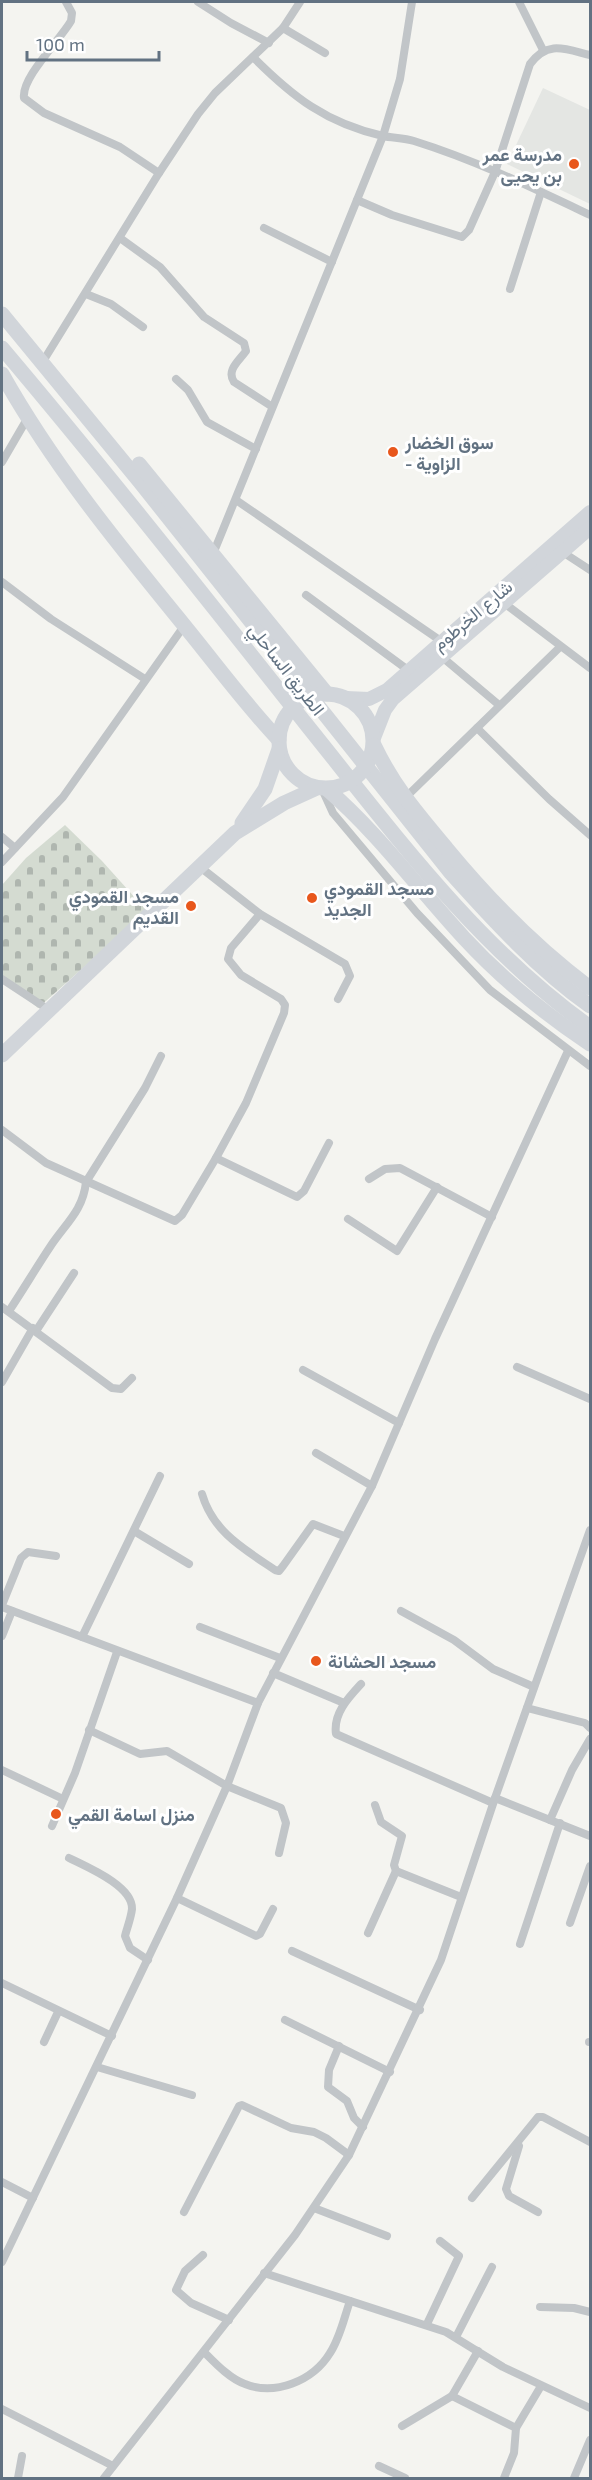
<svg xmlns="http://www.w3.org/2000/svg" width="592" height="2480" viewBox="0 0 592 2480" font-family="'Exo 2',Vazirmatn,sans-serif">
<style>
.built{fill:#e4e6e3}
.cemetery{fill:url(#cemetery-stones)}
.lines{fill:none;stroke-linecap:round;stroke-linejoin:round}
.street{stroke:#c1c5c8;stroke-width:8}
.primary{stroke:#d1d5da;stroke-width:14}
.highway{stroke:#d1d5da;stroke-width:15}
.poi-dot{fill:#e8571c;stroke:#fff;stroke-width:2}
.labels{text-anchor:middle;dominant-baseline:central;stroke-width:6;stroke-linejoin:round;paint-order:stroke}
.poi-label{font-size:18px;font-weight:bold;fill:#627282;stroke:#fff;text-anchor:start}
.street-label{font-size:18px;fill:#627282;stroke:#fff}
</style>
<defs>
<pattern id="cemetery-stones" width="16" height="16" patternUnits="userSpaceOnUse" patternTransform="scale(1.5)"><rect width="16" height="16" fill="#d4dbd1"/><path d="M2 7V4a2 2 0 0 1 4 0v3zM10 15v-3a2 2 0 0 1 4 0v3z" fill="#afb6af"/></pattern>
</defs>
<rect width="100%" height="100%" fill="#f4f4f0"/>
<!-- built -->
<path class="built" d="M 543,88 L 590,110 L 590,204 L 507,164 Z"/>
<!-- cemetery -->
<path class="cemetery" d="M 65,825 L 102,861 L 147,911 L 38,1008 L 2,979 L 2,885 L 26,858 Z"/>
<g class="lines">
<!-- street -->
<g class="street">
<path d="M 66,2 L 72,13 L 71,21 C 60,40 21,78 24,98 L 44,113 L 120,147 L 159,173"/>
<path d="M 198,2 L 231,23 L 269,43"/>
<path d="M 519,2 L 543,50"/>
<path d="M 283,28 L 300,2"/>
<path d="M 253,57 C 293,97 326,123 383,136 C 393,138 404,138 414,141 C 475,160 533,188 590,215"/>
<path d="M 357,200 L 392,215 L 462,237 L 469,230 L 495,172 L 530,64 C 548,40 565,49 590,55"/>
<path d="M 264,228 L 332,262"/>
<path d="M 120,238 L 160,267 L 204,317 L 244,343 L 246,351 C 239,361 226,370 234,382 L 271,406"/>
<path d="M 510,289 L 541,192"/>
<path d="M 86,294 L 111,304 L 143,327"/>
<path d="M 42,363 L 159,173 L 198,114 L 215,93 L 283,28 L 325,53"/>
<path d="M 176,379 L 188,390 L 207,422 L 256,449"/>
<path d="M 2,462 L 27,419"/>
<path d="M 236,500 L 441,641"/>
<path d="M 561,551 L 590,570"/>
<path d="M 213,554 L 383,136 L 400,79 L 412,2"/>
<path d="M 2,582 L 51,619 L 145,679"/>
<path d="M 306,595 L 408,670"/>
<path d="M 504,603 L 590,668"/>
<path d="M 442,657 L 499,705"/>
<path d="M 477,728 L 549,799 L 590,835"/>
<path d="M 322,789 L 333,813 L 417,913 L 490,990 L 590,1066"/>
<path d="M 405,798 L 560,647"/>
<path d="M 2,837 L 15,848"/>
<path d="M 2,862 L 63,797 L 184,626"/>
<path d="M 200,867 L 260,914 L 345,964 L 350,976 L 338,999"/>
<path d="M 2,979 L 49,1010"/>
<path d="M 2,1130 L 46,1163 L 175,1221 L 182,1215 L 216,1158 L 297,1197 L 304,1191 L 329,1143"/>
<path d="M 216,1158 L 246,1103 L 284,1013 L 285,1005 L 281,999 L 241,975 L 228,959 L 231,948 L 260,914"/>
<path d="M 369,1179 L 385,1169 L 400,1168 L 492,1217"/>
<path d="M 348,1219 L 397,1251 L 437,1187"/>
<path d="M 2,1307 L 112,1388 L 121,1389 L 132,1378"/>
<path d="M 9,1311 C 23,1290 36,1268 50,1247 C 65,1224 83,1211 86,1182 L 145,1088 L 161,1056"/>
<path d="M 36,1331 L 74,1273"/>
<path d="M 517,1367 L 590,1399"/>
<path d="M 303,1370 L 399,1423"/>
<path d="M 2,1382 L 33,1328"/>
<path d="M 316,1453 L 372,1486"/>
<path d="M 202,1494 C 213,1532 244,1549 275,1570 L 279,1571 L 283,1566 L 313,1524 L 344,1536"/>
<path d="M 134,1531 L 189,1564"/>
<path d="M 2,1605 L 21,1558 L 28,1552 L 56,1556"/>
<path d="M 2,1607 L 258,1703"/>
<path d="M 401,1611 L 454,1640 L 493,1669 L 534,1687"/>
<path d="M 200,1627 L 280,1658"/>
<path d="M 2,1636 L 12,1611"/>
<path d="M 82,1637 L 160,1476"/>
<path d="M 273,1673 L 344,1703"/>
<path d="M 361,1684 C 348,1698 333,1714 336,1734 L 493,1803"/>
<path d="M 527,1708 L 585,1723 L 590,1728"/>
<path d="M 89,1730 L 140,1754 L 167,1751 L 227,1786 L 281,1808 L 286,1823 L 279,1853"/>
<path d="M 2,1770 L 63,1799"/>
<path d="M 495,1798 L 590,1836"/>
<path d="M 375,1805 L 381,1822 L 402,1836 L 394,1865 L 396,1871"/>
<path d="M 550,1820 L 572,1770 L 590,1739"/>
<path d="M 52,1826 L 75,1773 L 117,1652"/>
<path d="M 69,1858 C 87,1867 133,1886 132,1909 C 131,1918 127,1928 125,1936 L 130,1948 L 148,1960"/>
<path d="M 177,1898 L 256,1936 L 260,1934 L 273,1909"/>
<path d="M 570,1923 L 590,1866"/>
<path d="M 368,1933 L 396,1871 L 461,1897"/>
<path d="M 520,1944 L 560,1823"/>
<path d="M 292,1951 L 420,2010"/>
<path d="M 2,1983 L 112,2036"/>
<path d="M 285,2020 L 390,2072"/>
<path d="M 44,2042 L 58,2012"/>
<path d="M 589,2042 L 590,2042"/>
<path d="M 339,2046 L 329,2070 L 328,2087 L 347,2101 L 354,2118 L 363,2127"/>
<path d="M 97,2067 L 192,2095"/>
<path d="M 519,2146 L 506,2189 L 509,2196 L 538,2212"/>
<path d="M 2,2182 L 33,2198"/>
<path d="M 472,2198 L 538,2117 L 543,2117 L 590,2142"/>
<path d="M 314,2208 L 387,2236"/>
<path d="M 184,2212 L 239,2106 L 242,2105 L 291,2128 L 314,2132 L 326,2138 L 349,2155"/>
<path d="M 203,2255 L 185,2271 L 176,2290 L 191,2303 L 229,2320"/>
<path d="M 2,2262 L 177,1898 L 227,1786 L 258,1703 L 372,1486 L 435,1339 L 568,1051"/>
<path d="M 264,2273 L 446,2332 L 503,2367 L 590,2408"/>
<path d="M 540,2307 L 574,2308 L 590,2312"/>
<path d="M 427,2324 L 459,2256 L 440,2241"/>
<path d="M 456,2337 L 492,2267"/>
<path d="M 204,2352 C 215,2363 230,2379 245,2384 C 275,2396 313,2381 330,2353 C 340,2338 344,2318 350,2301"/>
<path d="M 452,2396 L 478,2351"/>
<path d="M 2,2409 L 113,2466"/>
<path d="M 402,2426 L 452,2396 L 516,2428"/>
<path d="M 379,2466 L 405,2478"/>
<path d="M 18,2478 L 22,2456"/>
<path d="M 104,2478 L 295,2235 L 349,2155 L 441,1960 L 495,1798 L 590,1530"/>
<path d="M 504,2478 L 514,2453 L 516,2428 L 541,2386"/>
<path d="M 574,2478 L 590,2440"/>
</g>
<!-- primary -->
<g class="primary">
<path d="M 346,698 L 369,699 L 387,690 L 590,512"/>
<path d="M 374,738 L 385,710 L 393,699 L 590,528"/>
</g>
<!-- highway -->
<g class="highway">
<path d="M 2,314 L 140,482 L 451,873 C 494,921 538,969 590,1006"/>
<path d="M 2,348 C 106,471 206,598 306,724 C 392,831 477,947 590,1027"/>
<path d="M 2,374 C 53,465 118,544 183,624 C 215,663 244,703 279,740"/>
<path d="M 139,464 L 327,694"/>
<circle cx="326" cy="741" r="47"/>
<path d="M 374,745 C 394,787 417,813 447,849 C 490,901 536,948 590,988"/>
<path d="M 327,789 C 379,834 417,887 464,938 C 501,978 545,1014 590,1044"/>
<path d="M 242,823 L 265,789 L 279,749"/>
<path d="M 2,1055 L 235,833 L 284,803 L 317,788"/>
</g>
</g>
<!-- markers -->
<g class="poi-dot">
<circle cx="574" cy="164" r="6"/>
<circle cx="393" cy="452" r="6"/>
<circle cx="312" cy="898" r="6"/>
<circle cx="191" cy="906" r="6"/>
<circle cx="316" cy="1661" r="6"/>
<circle cx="56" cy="1814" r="6"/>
</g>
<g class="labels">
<!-- poi labels -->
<g class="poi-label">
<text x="562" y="154" text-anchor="end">مدرسة عمر<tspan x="562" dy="21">بن يحيى</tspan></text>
<text x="405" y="442">سوق الخضار<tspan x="405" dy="21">- الزاوية</tspan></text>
<text x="324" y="888">مسجد القمودي<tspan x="324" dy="21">الجديد</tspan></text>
<text x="179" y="896" text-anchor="end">مسجد القمودي<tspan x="179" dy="21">القديم</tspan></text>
<text x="328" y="1661">مسجد الحشانة</text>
<text x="68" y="1814">منزل اسامة القمي</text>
</g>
<!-- street labels -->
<g class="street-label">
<text transform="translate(472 615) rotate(-40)">شارع الخرطوم</text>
<text transform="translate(287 669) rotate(52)">الطريق الساحلي</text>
</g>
</g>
<!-- border -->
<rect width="592" height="2480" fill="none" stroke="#627282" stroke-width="6"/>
<!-- scale -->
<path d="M27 51v9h132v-9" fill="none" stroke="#627282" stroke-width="3"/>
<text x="36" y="51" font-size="18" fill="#627282" stroke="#ffffff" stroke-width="4.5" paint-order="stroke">100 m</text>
</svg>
